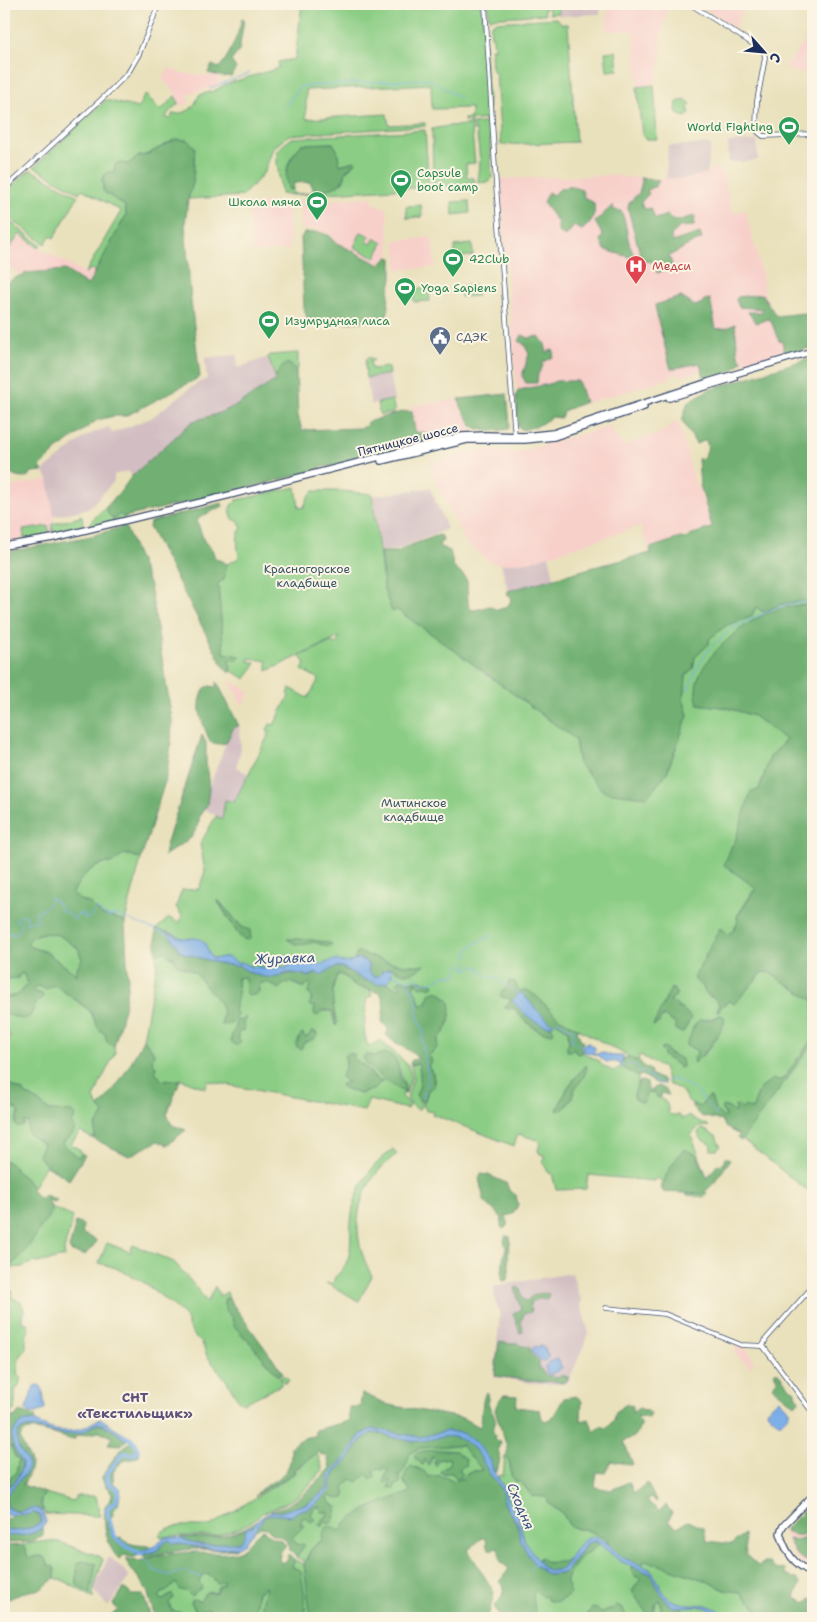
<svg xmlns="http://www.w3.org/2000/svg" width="817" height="1622" viewBox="0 0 817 1622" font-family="'Shantell Sans',sans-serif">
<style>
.built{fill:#f7d0ca}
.industrial{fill:#d2bec2}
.green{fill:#8ccd85;stroke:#547e72;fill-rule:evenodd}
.forest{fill:#71b072;stroke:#467068;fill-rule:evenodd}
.water{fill:#7aade7;stroke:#4a6ea2}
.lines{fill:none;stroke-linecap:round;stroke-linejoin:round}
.stream{stroke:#7aade7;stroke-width:1}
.river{stroke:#7aade7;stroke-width:4.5}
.minor-casing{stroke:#3a4a6c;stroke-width:5.5}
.major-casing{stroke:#3a4a6c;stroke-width:8}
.minor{stroke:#fff;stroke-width:4}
.major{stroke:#fff;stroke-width:5.5}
.labels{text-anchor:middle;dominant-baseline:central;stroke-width:4;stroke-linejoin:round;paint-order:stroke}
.leisure-label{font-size:12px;fill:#27864d;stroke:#fcf5e5;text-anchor:start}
.health-label{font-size:12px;fill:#be3a42;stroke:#fcf5e5;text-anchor:start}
.service-label{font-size:12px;fill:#4e5e75;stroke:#fcf5e5;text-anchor:start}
.street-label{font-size:12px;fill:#1b2f5e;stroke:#fcf5e5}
.park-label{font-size:12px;fill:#375668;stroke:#fcf5e5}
.water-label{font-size:14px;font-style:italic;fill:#385587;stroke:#fcf5e5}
.neighbourhood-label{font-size:14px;font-weight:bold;fill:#5e537c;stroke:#fcf5e5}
</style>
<rect width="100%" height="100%" fill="#fcf5e5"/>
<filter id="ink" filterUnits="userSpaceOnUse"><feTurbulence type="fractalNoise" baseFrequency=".02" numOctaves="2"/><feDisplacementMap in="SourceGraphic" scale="10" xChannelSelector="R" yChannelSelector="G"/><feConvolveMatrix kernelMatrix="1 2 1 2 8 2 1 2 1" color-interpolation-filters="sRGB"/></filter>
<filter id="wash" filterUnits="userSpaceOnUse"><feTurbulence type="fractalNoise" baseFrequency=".0096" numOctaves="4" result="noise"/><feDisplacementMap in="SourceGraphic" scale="20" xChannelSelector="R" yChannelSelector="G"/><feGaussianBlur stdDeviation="1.12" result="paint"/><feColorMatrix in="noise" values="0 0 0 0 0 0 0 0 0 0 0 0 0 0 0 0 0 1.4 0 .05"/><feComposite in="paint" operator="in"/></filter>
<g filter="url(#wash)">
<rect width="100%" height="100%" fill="#e9e1bc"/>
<!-- built -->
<g class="built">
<path d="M 608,4 L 669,4 L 660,40 L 661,44 L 663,45 L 657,77 L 650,85 L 638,86 L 634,31 L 606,31 Z"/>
<path d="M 705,4 L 745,4 L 734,28 L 703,7 Z"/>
<path d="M 813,30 L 813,73 L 810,76 L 786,69 L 787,65 Z"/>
<path d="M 171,67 L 170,69 L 181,73 L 206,76 L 214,75 L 220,79 L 219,84 L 188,95 L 189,104 L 181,106 L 175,96 L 176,93 L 159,76 L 163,78 L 166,74 L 168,68 Z"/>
<path d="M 718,167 L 720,173 L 722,173 L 733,213 L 745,210 L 762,274 L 765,296 L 775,313 L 785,355 L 781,356 L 779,352 L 772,354 L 773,359 L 763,362 L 761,357 L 705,374 L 704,370 L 679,377 L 678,374 L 671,376 L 671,378 L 519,423 L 500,179 L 617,175 L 624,177 L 691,179 L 691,177 L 712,171 L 712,168 Z"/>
<path d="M 372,197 L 373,203 L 387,209 L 390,254 L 380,264 L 333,241 L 331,235 L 318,229 L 301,230 L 299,201 Z"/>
<path d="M 274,202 L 275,208 L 288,207 L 290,250 L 251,252 L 249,209 L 258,209 L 258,203 Z"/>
<path d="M 20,234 L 39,248 L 85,273 L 91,269 L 94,271 L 94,275 L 88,286 L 23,277 L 4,261 L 4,256 Z"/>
<path d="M 432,237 L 435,267 L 398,270 L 395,241 Z"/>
<path d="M 459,399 L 461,411 L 469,419 L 472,433 L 431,442 L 423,432 L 419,433 L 415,431 L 411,406 Z"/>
<path d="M 677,419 L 696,486 L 699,488 L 711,527 L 649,548 L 640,526 L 529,562 L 501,564 L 490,562 L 468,546 L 436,482 L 429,463 L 481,450 L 519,452 L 609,426 L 623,446 L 660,433 L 665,431 Z"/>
<path d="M 4,471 L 12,475 L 11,487 L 48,479 L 55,520 L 55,523 L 51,525 L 53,535 L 4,544 Z"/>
<path d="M 229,681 L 231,681 L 250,691 L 244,704 L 241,703 Z"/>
<path d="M 736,1346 L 748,1350 L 754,1363 L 751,1367 L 736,1355 L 735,1349 Z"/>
<path d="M 813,1500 L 813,1568 L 797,1561 L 788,1545 L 783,1532 Z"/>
</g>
<!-- industrial -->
<g class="industrial">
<path d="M 558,4 L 601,4 L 600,14 L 559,16 Z"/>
<path d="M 757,141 L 758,160 L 729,163 L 728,142 Z"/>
<path d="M 711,144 L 707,173 L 692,177 L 692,179 L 666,178 L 668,146 Z"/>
<path d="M 237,355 L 238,368 L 268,357 L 276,380 L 234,407 L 214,415 L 193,421 L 132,476 L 128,471 L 114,475 L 114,481 L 90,507 L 82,510 L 54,516 L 48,479 L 43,471 L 86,436 L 109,427 L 112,433 L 151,418 L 196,384 L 207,379 L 205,358 Z"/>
<path d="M 389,374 L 394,400 L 371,404 L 366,378 Z"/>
<path d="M 430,488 L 447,529 L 398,549 L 380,552 L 373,496 Z"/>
<path d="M 549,555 L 554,578 L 508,591 L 501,564 L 529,562 Z"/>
<path d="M 239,726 L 241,749 L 236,767 L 248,774 L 234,802 L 226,800 L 222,819 L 204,809 L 207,804 L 209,788 L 226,743 L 234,727 Z"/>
<path d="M 572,1273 L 579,1296 L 580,1296 L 582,1302 L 580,1303 L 589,1333 L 568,1382 L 564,1384 L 537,1384 L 494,1377 L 500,1313 L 495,1301 L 494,1286 Z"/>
<path d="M 108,1558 L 111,1558 L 130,1576 L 108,1607 L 94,1590 Z"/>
</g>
<!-- green -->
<g class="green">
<path d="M 302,4 L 482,4 L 489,119 L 464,121 L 464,119 L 471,118 L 471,108 L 432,109 L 431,84 L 306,90 L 306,119 L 387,114 L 389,125 L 425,123 L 425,126 L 289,135 L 273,148 L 265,171 L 257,181 L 242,196 L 188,199 L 193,183 L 176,139 L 146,155 L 139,156 L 128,165 L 119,163 L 117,164 L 113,173 L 103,182 L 103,190 L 105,193 L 125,206 L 126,215 L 94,275 L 94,271 L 91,269 L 85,273 L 121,211 L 82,189 L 79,193 L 34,167 L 106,100 L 138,108 L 145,94 L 161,110 L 175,96 L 179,103 L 169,112 L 166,117 L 170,119 L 172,117 L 172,114 C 188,113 193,110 199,95 L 214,91 L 226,84 L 279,68 L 278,62 L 295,59 Z"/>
<path d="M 488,4 L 558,4 L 559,13 L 549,14 L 549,8 L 544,9 L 545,14 L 489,18 Z"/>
<path d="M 556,18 L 563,24 L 568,24 L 576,142 L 501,145 L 496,75 L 492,69 L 491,48 L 494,49 L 493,37 L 491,36 L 490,26 L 495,22 Z"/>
<path d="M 616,51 L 618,70 L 607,71 L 605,52 Z"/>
<path d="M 654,85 L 657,139 L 645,139 L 642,135 L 637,87 Z"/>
<path d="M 685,99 L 691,104 L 688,107 L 690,114 L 685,117 L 677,114 L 676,109 L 677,106 L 676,103 L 680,101 L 683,101 Z"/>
<path d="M 471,122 L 475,163 L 466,164 L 467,178 L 474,178 L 475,184 L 433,187 L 432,129 L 448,126 L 468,125 L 468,123 Z"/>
<path d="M 489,122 L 492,177 L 489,182 L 477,183 C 482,166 479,149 476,131 L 474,131 L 473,124 Z"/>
<path d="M 425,130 L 429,187 L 294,195 L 281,194 C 281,186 275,156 277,152 C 279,147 287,142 292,138 ZM 333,143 L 337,150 L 339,165 L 355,161 L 356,163 L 346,171 L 343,182 L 317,189 L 313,188 L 312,191 L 310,193 L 293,194 L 293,189 L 289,190 C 285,167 286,162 302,144 Z"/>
<path d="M 31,170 L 78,196 L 54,238 L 50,236 L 45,244 L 4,214 L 4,194 L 27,172 Z"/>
<path d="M 469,201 L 470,213 L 453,215 L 452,202 Z"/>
<path d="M 421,205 L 422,217 L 407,218 L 406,206 Z"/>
<path d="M 4,217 L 40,245 L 39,248 L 20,234 L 4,256 Z"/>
<path d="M 361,232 L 370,236 L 367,242 L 372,244 L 374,238 L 383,243 L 375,258 L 354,247 Z"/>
<path d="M 472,244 L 473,256 L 455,257 L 455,246 Z"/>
<path d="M 476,285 L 477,296 L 461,297 L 460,286 Z"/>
<path d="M 429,288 L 430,301 L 414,302 L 413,289 Z"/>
<path d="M 298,353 L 298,369 L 296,370 L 292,365 L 282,367 L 275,377 L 268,357 L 270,355 Z"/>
<path d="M 367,358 L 372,358 L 374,360 L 370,362 L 372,369 L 388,367 L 389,374 L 366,378 L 365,363 L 366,363 L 366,359 Z"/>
<path d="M 392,400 L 395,412 L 380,415 L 377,403 Z"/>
<path d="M 296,487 L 299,508 L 304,507 L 308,497 L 313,491 L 342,491 L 372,494 L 382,575 L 397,610 L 443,642 L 575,739 L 579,764 L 655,788 L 667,772 L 688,715 L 683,699 L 685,691 L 686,675 L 693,669 L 695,657 L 709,644 L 709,639 L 727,625 L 751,617 L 756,607 L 763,612 L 782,604 L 809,601 L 813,599 L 813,604 L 790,606 L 698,704 L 728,708 L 754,716 L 786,740 L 770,757 L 759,790 L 756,887 L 737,916 L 738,922 L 732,932 L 727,934 L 720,928 L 703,986 L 708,996 L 717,999 L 719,1004 L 717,1011 L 718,1012 L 723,1005 L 730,1001 L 734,1004 L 763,972 L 770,973 L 813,1000 L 813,1038 L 783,1079 L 778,1081 L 768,1082 L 765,1087 L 759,1090 L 753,1108 L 743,1109 L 735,1106 L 737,1111 L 733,1112 L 729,1108 L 723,1106 L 721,1108 L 726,1116 L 724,1118 L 706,1100 L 700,1107 C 681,1103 689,1089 669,1085 L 663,1068 L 640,1055 L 637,1061 L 560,1019 L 536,996 L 526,990 L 521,992 L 508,986 L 504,990 L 509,998 L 511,999 L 509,1004 L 504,1007 L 506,1009 L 514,1008 C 523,1018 535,1034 550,1033 L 551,1026 L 556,1022 L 568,1030 L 569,1044 L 574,1048 L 576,1053 L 579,1054 L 582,1052 L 600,1062 L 602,1065 L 613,1071 L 621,1067 L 625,1068 L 638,1077 C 639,1085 635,1089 634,1097 L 637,1101 L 647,1093 L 655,1092 C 660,1102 669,1098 668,1112 L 671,1115 L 679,1115 L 681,1118 L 685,1118 L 688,1116 L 709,1126 L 699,1127 L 691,1135 L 706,1174 L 702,1191 L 707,1193 L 704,1197 L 687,1195 L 686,1192 L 661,1189 L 662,1183 L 657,1177 L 654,1181 L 588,1175 L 586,1189 L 556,1190 L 552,1173 L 550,1174 L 542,1162 L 545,1158 L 544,1155 L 540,1154 L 538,1151 L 540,1143 L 537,1140 L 518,1134 L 514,1146 L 432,1114 L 433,1111 L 426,1111 L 423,1103 L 425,1100 L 428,1090 L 435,1084 L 433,1074 L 428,1066 L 429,1055 L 437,1048 L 439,1038 L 444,1033 L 449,1023 L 450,1012 L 448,999 L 440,992 L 430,998 L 423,1005 L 419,1005 L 418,996 L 413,987 L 415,983 C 422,983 425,988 433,984 L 420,980 L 415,980 L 413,982 L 408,982 L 400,989 L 391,986 L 388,982 L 392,969 L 390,968 L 392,967 C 402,976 413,975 423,965 C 400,967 378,960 357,953 L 355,959 L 349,963 C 338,961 331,960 321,965 L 316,960 L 306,962 L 301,965 L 290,964 L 288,965 L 287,969 L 285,969 L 281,965 L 276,969 L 249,966 L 241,962 L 237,963 C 234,961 230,958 227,957 C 221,956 216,961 211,957 C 208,954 206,946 204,942 L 194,938 L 183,939 L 173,933 L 156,929 L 169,918 L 179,923 L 182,916 L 176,907 L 182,890 L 199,889 L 205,871 L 200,844 L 216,816 L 222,819 L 225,800 L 234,802 L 269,734 L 269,732 L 267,730 L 270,724 L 274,725 L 289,696 L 288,695 L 290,688 L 308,698 L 319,679 L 302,670 L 305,664 L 300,656 L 331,642 L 336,644 L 340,637 L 267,671 L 267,661 L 249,658 L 249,661 L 256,663 L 246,679 L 230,670 C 231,664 227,658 224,653 L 217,583 L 224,579 L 227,564 L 239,558 C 238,548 235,535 242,528 L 239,522 L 232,518 L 230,507 L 237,500 ZM 218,900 L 242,927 L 240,937 L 218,902 ZM 673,988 L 676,993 L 676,995 L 671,999 L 671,1002 L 687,1013 L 688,1016 L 688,1025 L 676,1024 L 664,1016 L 654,1026 L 671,989 ZM 721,1015 L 724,1023 C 719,1033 714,1044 706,1052 C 703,1056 700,1056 697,1060 L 695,1057 L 697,1054 L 697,1051 L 688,1042 L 690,1040 L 693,1027 C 704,1019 709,1019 721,1015 ZM 579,1074 C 575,1087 573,1107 557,1110 L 568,1087 Z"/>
<path d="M 106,507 L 107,510 L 114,520 L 119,514 L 124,517 L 128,516 L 121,520 L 91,527 L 90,525 L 90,522 Z"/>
<path d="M 80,515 L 82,516 L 83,523 L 81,528 L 53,533 L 52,524 L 80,517 Z"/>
<path d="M 48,526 L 50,533 L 49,536 L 27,541 L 24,539 L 23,530 Z"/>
<path d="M 124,854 L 133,856 L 141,859 L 125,921 L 102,915 L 91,904 L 80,900 L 73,893 C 79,877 95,862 113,863 Z"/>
<path d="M 44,933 L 59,935 L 78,948 L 82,959 L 76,970 L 77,975 L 46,952 L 30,947 L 27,943 C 32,936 36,934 44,933 Z"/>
<path d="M 164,951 L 174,958 L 177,965 L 197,973 L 207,988 L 220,1001 L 223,1012 L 222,1025 C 236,1008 239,1000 237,978 L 244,977 L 246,980 L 246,994 L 259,991 L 260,984 L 267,982 L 276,987 L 290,982 L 304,988 L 309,982 C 312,986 313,997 310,1001 L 315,1006 L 314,1011 L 332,1011 L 335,1025 L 337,1022 C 332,1007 330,988 338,974 C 347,976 351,984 360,987 C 364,989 367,988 371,991 L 372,996 L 367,998 L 364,1030 L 367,1044 L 370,1046 L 380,1040 L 408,1065 L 411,1077 L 406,1094 L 402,1094 L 402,1096 L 410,1105 L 407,1109 L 369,1100 L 364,1111 L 208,1081 L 205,1088 L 181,1079 L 176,1081 L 167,1079 L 162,1081 L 154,1070 L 156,1067 C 152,1062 151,1059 154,1053 L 151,1048 L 143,1039 L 157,963 L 156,954 ZM 347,1054 L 354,1054 L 354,1060 L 360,1064 L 362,1067 L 363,1066 L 367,1068 L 376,1079 L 375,1089 L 359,1094 L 340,1086 L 348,1082 L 341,1076 L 345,1069 ZM 370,1055 L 400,1069 C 400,1078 406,1083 405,1092 L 380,1076 Z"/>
<path d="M 4,968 L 7,979 L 18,978 L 19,975 L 23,973 L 28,983 L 18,995 L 7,997 L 4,1000 Z"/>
<path d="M 55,985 L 90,1011 L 98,1028 L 105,1034 L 107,1042 L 114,1047 L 115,1053 L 100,1083 L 94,1099 L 101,1110 L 105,1113 L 96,1126 L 94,1139 L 80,1132 L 71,1144 L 80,1150 L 82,1154 L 78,1157 L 62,1143 L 72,1135 L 71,1123 L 76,1118 L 66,1112 L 50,1111 L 32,1097 L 26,1095 L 14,1087 L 4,1082 L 4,1040 L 10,1037 L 9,1033 L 4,1035 L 4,1010 L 18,1018 L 25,1018 L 40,999 L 39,993 L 34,992 L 31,990 L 38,986 L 45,989 Z"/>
<path d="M 813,1043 L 813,1195 L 742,1139 Z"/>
<path d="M 418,1063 C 421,1076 422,1082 416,1095 L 421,1103 L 421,1107 L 418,1110 L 409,1102 L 407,1098 L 413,1078 L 411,1065 Z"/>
<path d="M 4,1105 L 16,1109 L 19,1113 L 16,1120 L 24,1126 L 24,1122 L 28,1122 L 36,1139 L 43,1144 L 44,1163 L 59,1173 L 45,1166 L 34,1186 L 29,1184 L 26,1179 L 16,1171 L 16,1168 L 5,1160 L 4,1162 Z"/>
<path d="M 702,1129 C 708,1130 710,1135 716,1136 L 719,1144 L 721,1146 L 717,1150 L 711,1150 L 711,1145 C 706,1142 698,1139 698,1132 Z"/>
<path d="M 393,1149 L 397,1154 C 355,1185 347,1231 372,1276 L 359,1301 L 326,1283 L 330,1284 L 335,1281 L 334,1278 C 357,1259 348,1239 352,1213 C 357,1186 371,1165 393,1149 Z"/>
<path d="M 51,1207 L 73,1217 L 64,1250 L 65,1257 L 37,1263 L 33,1262 L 22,1267 L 12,1268 L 11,1266 L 27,1248 L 50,1213 Z"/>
<path d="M 107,1243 L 130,1252 L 133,1245 L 174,1262 L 195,1286 L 207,1302 L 215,1286 L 220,1296 L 227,1292 L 229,1299 L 225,1299 L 224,1303 L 225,1310 L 232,1318 L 234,1326 L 252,1345 L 280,1378 L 285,1375 L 289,1380 L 285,1383 L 281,1379 L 281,1385 L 244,1403 L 239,1401 L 226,1380 L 207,1356 L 202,1343 L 196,1338 L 188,1326 L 188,1321 L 179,1310 L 143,1282 L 116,1268 L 99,1263 Z"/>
<path d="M 4,1282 L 13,1292 L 12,1297 L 16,1300 L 21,1301 L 24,1311 L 22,1316 L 22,1322 L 27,1323 L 29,1328 L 26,1338 L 26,1348 L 19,1359 L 17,1374 L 21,1376 L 19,1386 L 15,1391 L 15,1409 L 11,1413 L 10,1419 L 4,1425 Z"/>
<path d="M 4,1444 L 11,1446 L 15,1456 L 19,1460 L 17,1470 L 9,1487 L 4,1489 Z"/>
<path d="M 448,1445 L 457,1446 L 462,1445 C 469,1454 476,1461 482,1470 L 468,1472 L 462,1479 L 452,1481 C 445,1476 436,1474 428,1477 L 423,1471 L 416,1467 L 404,1483 L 410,1490 L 409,1493 L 340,1531 L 336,1530 L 314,1546 L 310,1551 L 305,1562 L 296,1557 L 303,1548 L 297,1545 L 292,1538 L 303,1527 L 300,1521 L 304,1517 L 313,1517 L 311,1515 L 313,1510 L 317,1507 L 320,1507 L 321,1512 L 327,1512 L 328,1515 L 321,1520 L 324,1524 C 329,1516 334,1520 338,1507 L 333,1505 L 328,1498 L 330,1496 L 335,1498 L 351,1479 L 364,1475 L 376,1470 L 386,1468 L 388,1470 L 385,1477 L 388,1481 L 390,1480 L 391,1483 L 396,1487 L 397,1484 L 396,1473 C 411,1466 404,1457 412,1451 C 419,1446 439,1447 448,1445 ZM 443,1450 L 456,1451 L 462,1466 L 454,1475 L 449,1472 L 443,1474 L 445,1467 L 450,1464 L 449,1458 L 441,1459 L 434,1464 L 435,1458 L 433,1456 L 428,1465 L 426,1460 L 420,1461 L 416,1453 Z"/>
<path d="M 317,1453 L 323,1470 L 300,1495 L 286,1503 L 261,1514 L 251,1522 L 235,1530 L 214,1536 L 170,1536 L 161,1537 L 159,1535 C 168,1522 196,1527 210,1526 L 295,1473 L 294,1471 Z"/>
<path d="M 505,1456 L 509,1459 L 511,1475 L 521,1482 L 532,1496 L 547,1497 L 553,1507 L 563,1514 L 569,1525 L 577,1529 L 584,1529 L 607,1539 L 608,1543 L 603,1540 L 581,1543 C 577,1548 574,1557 569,1560 C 561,1567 546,1562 538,1559 L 538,1562 L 525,1542 L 518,1516 L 508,1502 L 505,1490 L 498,1478 L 500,1475 L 503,1476 Z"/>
<path d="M 45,1493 L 73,1501 L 77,1496 L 96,1496 L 100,1516 L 45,1514 C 42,1505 38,1502 45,1493 Z"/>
<path d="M 47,1541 L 59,1542 L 99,1556 L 103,1559 L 93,1593 L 93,1598 L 64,1581 L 55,1578 L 55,1570 L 54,1567 L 48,1565 L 47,1561 L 42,1556 L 28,1558 L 25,1548 L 22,1545 ZM 85,1562 L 94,1571 L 90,1593 L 77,1585 L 77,1568 Z"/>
<path d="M 599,1543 L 620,1561 L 631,1566 C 631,1571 633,1573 636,1577 L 639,1577 L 640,1580 C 634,1590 636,1602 645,1610 L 655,1609 L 656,1603 L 660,1599 L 662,1615 L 668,1618 L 627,1618 L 622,1607 L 601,1613 L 588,1612 L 586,1617 L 584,1618 L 539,1618 L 533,1613 L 533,1594 L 536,1591 L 568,1590 C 564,1578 571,1567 580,1558 C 586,1553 594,1550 599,1543 Z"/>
<path d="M 295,1560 L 304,1564 L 310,1612 L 309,1618 L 305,1618 L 306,1612 L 297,1570 L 292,1566 Z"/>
<path d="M 645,1560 L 707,1581 L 725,1590 L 739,1592 L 752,1603 L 755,1608 L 764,1613 L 777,1614 L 775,1618 L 771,1618 L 766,1615 L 762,1617 L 759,1616 L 758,1618 L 723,1618 L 721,1612 L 707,1605 L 683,1604 L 672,1601 L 663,1592 L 650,1569 L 642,1566 Z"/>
<path d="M 205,1574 L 207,1574 L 218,1583 L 223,1581 L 224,1584 L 219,1586 L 215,1593 L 209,1591 L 204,1594 C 202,1601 199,1601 191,1602 L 196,1612 L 209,1608 L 209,1613 L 216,1618 L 195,1618 L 194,1616 L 174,1612 L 169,1606 L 170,1595 L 163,1600 L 159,1597 L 162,1593 L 167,1591 L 176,1583 C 182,1592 190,1593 201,1589 L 199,1582 L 202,1575 Z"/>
<path d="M 266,1587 C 265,1596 259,1609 263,1618 L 251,1618 C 257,1611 255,1600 259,1590 L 262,1591 Z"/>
<path d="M 698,1606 C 706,1608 716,1609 719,1618 L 716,1618 L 714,1615 C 704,1611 695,1612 685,1614 L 681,1610 L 681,1607 Z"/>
</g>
<!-- forest -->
<g class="forest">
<path d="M 242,19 L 244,20 L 239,51 L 231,61 L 236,68 L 231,77 L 226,76 L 224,77 L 208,73 L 212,65 L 219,68 C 231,54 237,37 242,19 Z"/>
<path d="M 176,139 L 187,140 L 195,147 L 193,183 L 188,199 L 185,224 L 191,301 L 200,377 L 126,416 L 114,416 L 97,420 L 57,450 L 40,467 L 43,471 L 32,472 C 24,483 14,476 4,471 L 4,284 L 21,275 L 23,277 L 25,273 L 65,270 L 88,285 L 126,215 L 125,206 L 105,193 L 103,190 L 103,182 L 101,180 L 107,172 L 113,172 L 116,164 L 119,163 L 128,164 L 139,156 L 146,155 Z"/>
<path d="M 333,143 L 337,150 L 340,165 L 355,161 L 356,162 L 346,171 C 345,186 327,193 313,188 L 310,182 L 295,183 L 294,183 L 293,189 L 289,190 C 281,173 291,157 302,144 Z"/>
<path d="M 640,178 L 659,180 L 656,186 L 647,190 L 649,194 L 641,202 L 644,209 L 651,208 L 655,219 L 668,215 L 674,221 L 695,216 L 694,226 L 678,227 L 678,229 L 671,235 L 672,242 L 700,233 L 702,239 C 690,243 681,250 669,256 L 673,267 L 657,273 L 654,262 L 642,261 L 628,209 C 628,201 634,198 639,193 L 642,181 Z"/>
<path d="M 569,186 L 582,190 L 584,197 L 594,203 C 596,216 592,222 582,230 L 574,226 L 566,236 L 558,232 L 558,223 L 543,202 L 548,192 L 553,195 L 560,189 Z"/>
<path d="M 613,205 L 614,210 L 621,211 C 628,225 626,241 634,255 L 633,258 L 605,250 L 600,240 L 603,236 L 595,222 Z"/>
<path d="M 319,232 L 330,236 L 333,241 L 380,265 L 388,257 L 392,258 L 392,279 L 389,290 L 388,311 L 386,317 L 374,321 L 314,324 L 308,321 L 304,308 L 301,238 L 304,233 Z"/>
<path d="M 762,294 L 776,316 L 804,313 L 813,318 L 813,347 L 785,355 L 782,341 L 779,341 L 771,321 L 769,319 L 756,323 L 748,312 L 761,312 L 763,309 L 739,307 L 736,300 L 738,297 Z"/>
<path d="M 681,297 L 695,306 L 702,303 L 704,300 L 710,299 L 716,329 L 727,328 L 735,324 L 738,355 L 742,361 C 733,374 719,376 705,380 L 700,363 L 671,369 L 658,321 L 655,305 Z"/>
<path d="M 522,335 L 529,338 L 539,336 L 545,344 L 547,353 L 551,350 L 554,351 L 553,357 L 542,363 L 543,366 L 538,374 L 537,383 L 526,383 L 522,376 L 529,354 L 524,344 L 519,341 Z"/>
<path d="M 813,357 L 813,599 L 809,601 L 782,604 L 763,612 L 756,607 L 751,617 L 727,625 L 709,639 L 709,644 L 695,657 L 693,669 L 686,675 L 685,691 L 683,699 L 688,715 L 667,772 L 655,788 L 646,797 L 604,792 L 579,764 L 575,739 L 443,642 L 397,610 L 392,612 L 384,590 L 380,552 L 398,552 L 404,548 L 414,544 L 439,535 L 442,536 L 443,541 L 439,544 L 440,547 L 450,551 L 454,568 L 464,576 L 467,581 L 468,604 L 470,609 L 475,610 L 490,606 L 497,610 C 505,608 512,605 511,596 L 507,594 L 508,591 L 594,567 L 651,553 L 650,548 L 680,538 L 687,539 L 693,534 L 711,528 L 712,527 L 700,485 L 698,459 L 703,458 C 707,452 709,448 706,440 L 696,444 L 682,420 L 688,402 L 708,390 Z"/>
<path d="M 288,363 L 296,370 L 298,416 L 302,430 L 360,428 L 366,426 L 367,422 C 377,420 403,409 412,412 L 415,431 L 419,433 L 423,432 L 426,434 L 431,434 L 432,435 L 431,442 L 328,467 L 322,466 L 321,469 L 233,492 L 124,517 L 119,514 L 114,520 L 108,514 L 106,507 L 121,491 L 132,476 L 193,421 L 214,415 L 234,407 L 276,380 L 275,377 L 282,367 Z"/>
<path d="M 556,381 L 578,381 L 585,402 L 563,411 L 561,418 L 552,417 L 537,426 L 522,430 L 518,426 L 516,395 L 519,390 L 549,384 Z"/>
<path d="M 507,394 L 510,425 L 509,429 C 496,431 484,433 472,426 C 467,414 462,413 459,399 Z"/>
<path d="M 222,503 L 223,506 L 200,517 L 197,521 L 204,541 L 212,549 L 215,558 L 227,564 L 224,580 L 218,583 L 224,653 L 240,656 L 238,660 L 228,660 L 231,666 L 230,673 L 226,670 L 221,662 L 149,527 L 150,522 Z"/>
<path d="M 125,526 L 150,586 L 172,719 L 171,745 L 166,778 L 141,859 L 133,856 L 124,854 L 113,863 C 95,862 79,877 73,893 L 80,900 L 91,904 L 102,915 L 125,921 L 128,981 L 124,1008 L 114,1047 L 107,1042 L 105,1034 L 98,1028 L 90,1010 L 55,985 L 45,989 L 38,986 L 32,990 L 34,992 L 42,994 L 43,997 C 40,1000 36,1002 35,1006 C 31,1014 31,1021 18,1018 C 14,1017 11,1015 7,1014 L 4,1010 L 4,1000 L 7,997 L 18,995 L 28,983 L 23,973 L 19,975 L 18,978 L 7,979 C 5,969 0,957 8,948 L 4,948 L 4,552 L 13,551 L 91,536 ZM 44,933 L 59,935 L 78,948 L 82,959 L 76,970 L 77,975 L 46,952 L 30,947 L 27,943 C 32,936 36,934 44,933 Z"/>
<path d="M 813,604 L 813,1000 L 770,973 L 763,972 L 734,1004 L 730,1001 L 723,1005 L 718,1012 L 717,1011 L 719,1004 C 715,995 704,997 703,986 L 698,983 L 694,978 L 720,928 L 727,934 L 732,932 L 738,922 L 737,917 L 756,888 L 724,865 L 732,845 L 734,845 L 751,791 L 759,790 L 770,757 L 786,740 L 754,716 L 728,708 L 698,704 C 697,700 695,694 696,689 C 698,660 737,629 761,616 C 777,608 796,605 813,604 Z"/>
<path d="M 217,682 L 239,726 L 234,727 L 226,743 L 218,744 L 210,742 C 203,722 194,709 205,688 L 210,686 L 216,687 Z"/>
<path d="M 202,735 L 206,743 L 206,761 L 209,788 L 207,805 L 200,815 L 198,825 L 192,837 L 164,856 L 166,845 Z"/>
<path d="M 217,899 L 242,927 L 250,930 L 251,938 L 249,940 L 243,939 L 238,934 Z"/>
<path d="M 156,929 L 169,933 L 180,951 L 183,953 L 218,963 L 236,966 L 239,965 C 247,974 263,978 275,977 C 287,975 295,970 309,977 L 318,973 L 320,975 L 333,968 L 340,967 L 359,976 L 364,980 L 386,981 L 391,986 L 400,988 L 401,986 L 397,983 L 400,980 L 410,982 C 418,980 425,981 433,984 L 434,986 L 430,988 L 426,986 L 419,987 L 417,983 L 415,983 L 413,987 L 418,996 L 420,1005 C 426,1005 429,1000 430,994 L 437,991 L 440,992 L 450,1002 L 451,1009 L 448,1026 L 444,1033 L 439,1038 L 437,1048 L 429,1055 L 432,1061 L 428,1066 L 433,1074 L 434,1087 L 428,1090 L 425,1100 L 423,1103 L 416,1095 C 422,1084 421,1075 418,1063 L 411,1065 L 410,1063 L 412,1060 L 418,1059 C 412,1049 394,1044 386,1035 C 391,1026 385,1028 382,1021 L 384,1004 L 381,994 L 366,988 L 358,987 L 349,982 L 345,976 L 338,974 C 330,988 332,1007 337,1022 L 337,1025 L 335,1025 L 332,1011 L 323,1010 L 317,1016 L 314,1014 L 315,1006 L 312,1007 L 309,1005 L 312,998 L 311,995 L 308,994 L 311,985 L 309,983 L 304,988 C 300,985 290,980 285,983 C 282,985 281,987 279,989 L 266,982 L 260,984 L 258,994 L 248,996 C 244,990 247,983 244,977 L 237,978 L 238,996 L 234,1011 L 238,1014 C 234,1021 230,1025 221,1025 C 225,1003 220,1004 207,988 C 196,974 196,970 177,965 L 174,958 L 168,955 L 164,951 L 156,954 Z"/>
<path d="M 287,939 C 303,939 316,939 332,944 L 328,947 L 314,942 C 304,946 296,946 287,939 Z"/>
<path d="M 358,952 C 379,959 400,967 424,965 C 414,975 402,976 392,967 C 385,968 383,971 379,976 L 373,976 L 369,972 L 368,964 L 363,959 L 355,959 Z"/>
<path d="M 509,981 L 515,982 L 517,987 L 521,991 L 527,990 L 536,996 L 560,1019 L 579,1029 L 577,1030 C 578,1034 580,1039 583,1042 L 580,1047 L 582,1052 L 579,1054 L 576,1053 L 574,1048 L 570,1051 L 567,1051 L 567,1046 L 569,1044 L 568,1030 L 556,1022 L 551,1026 L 554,1031 L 553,1034 L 539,1031 L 521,1017 L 514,1008 L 506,1009 L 504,1007 L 509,1004 L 511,999 L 501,997 C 499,989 505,992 508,986 C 509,985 508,983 509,981 Z"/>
<path d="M 671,988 L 676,993 L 676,996 L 671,999 L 671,1002 L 676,1004 L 679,1009 L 682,1009 L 691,1017 L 686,1028 L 682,1033 L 676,1030 L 675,1024 L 664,1016 L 661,1017 L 659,1023 L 653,1026 Z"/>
<path d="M 721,1015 L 724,1017 L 725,1020 C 719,1037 707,1051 694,1063 L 693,1060 L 697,1054 L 697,1051 L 686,1045 C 691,1037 692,1026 699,1020 L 712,1019 Z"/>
<path d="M 244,1017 L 246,1018 L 243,1023 L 244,1030 L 238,1033 L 238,1039 L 241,1041 L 237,1046 L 231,1042 L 232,1034 L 235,1029 L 235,1023 L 237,1020 L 241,1021 Z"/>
<path d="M 312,1031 L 317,1033 C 318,1040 309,1040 304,1043 L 301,1049 L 297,1047 L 296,1045 L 301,1034 L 303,1033 L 304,1037 L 307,1037 Z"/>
<path d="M 813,1038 L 813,1043 L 741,1141 L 737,1138 L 739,1135 L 725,1127 L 723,1121 L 701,1116 L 692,1108 L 692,1104 L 700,1107 L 708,1097 L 711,1097 L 715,1109 L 724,1118 L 726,1115 L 721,1108 L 723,1106 L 729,1108 L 734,1112 L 736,1111 L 735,1106 L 738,1105 L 742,1109 L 745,1106 L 750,1109 L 753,1108 L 759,1090 L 773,1079 L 778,1081 L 783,1079 Z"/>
<path d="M 143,1039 L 151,1048 L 154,1054 C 151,1059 152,1062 156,1067 L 155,1071 L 162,1081 C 169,1078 173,1081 180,1080 L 167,1114 L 172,1125 L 186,1130 L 167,1145 L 158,1141 L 129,1156 L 94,1139 L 96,1126 L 104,1113 L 99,1107 C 120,1084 129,1067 143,1039 Z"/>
<path d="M 663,1047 L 666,1048 L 668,1053 L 681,1059 L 682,1067 L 679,1068 L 678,1065 L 663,1056 L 664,1052 L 661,1051 L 661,1048 Z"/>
<path d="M 347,1053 L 354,1054 L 355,1060 L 358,1061 L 362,1066 L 362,1063 L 373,1077 L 383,1082 L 379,1083 L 375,1089 L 359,1094 L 340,1086 L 341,1084 L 348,1082 L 342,1078 L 341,1076 C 345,1070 348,1063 344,1056 Z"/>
<path d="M 385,1053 C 399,1058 397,1064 400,1077 C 402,1083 406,1085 405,1093 C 389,1083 373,1074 363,1058 L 366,1054 L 374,1056 Z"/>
<path d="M 629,1057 L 637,1061 L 638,1059 L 644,1067 L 649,1069 L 651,1071 L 650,1074 L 664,1081 L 664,1084 L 656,1083 L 642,1075 L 638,1077 C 635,1075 621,1067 619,1064 L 622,1063 L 624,1058 Z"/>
<path d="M 585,1065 L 587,1066 C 586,1075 581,1081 576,1087 C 573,1093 572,1100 567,1105 C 565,1109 561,1110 558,1111 L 557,1110 L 568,1087 Z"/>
<path d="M 642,1081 L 647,1083 L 648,1089 L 651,1090 L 658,1086 L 666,1090 L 669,1095 L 661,1093 L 660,1098 L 657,1097 L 654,1092 L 647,1093 L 645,1096 L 646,1098 L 643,1103 L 635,1099 L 634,1094 L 639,1082 Z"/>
<path d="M 4,1082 L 23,1091 L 26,1095 L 32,1097 L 50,1111 L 73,1112 L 76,1116 L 71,1123 L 75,1129 L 72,1135 L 62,1143 L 78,1157 L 82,1154 L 85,1155 L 69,1180 L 44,1163 L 38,1155 L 43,1144 C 32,1136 26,1138 28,1122 L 24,1122 L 24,1126 L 18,1127 L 15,1125 L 19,1113 L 16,1109 L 4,1105 Z"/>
<path d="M 684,1149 L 697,1155 L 707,1178 L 718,1164 L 722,1166 L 725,1158 L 728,1158 L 730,1160 L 715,1182 L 703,1194 L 663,1192 C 662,1175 674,1162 684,1149 Z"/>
<path d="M 5,1160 L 16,1168 L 16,1171 L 26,1179 L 29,1184 L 34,1186 L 32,1189 L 39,1199 L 45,1195 L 57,1200 L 53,1202 L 47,1199 L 51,1207 L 51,1213 C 40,1227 21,1265 4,1268 L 4,1162 Z"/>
<path d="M 481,1174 L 488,1175 L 506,1183 L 510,1192 L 516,1195 L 518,1205 L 513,1214 L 506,1216 C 508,1222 509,1226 503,1229 L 501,1226 L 502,1218 L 484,1201 L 479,1178 Z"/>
<path d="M 76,1222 L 83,1225 L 82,1232 L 83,1234 L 96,1240 L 95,1244 L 85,1255 L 72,1252 L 69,1249 L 75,1226 L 74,1224 Z"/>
<path d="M 506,1236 L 510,1237 C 511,1245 508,1251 508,1259 C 509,1266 510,1273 507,1280 L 503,1281 L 502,1277 L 503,1259 L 506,1248 L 504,1240 Z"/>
<path d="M 517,1287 C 523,1290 520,1296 524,1300 L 527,1301 C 532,1294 542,1292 549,1294 L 547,1299 L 541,1298 L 530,1303 L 531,1312 L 524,1314 L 521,1321 L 523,1332 L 520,1333 L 513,1313 L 521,1309 L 515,1288 Z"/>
<path d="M 225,1298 L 229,1299 L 283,1373 L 282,1375 L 279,1375 L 276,1373 L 252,1345 L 234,1326 L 232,1318 L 225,1310 L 224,1303 Z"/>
<path d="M 499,1342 L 512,1344 L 517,1343 L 522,1346 L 530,1347 L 531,1353 L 539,1361 L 539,1368 L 543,1371 L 546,1376 L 552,1376 L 554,1378 L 562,1375 L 568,1377 L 568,1379 L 562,1383 L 554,1381 L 540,1382 L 496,1376 L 495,1373 Z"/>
<path d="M 777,1371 L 791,1389 L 794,1390 L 799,1400 L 798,1402 L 795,1405 L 772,1387 L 773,1384 L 778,1380 L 774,1373 Z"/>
<path d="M 486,1392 L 488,1393 C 488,1394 488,1401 488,1402 C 491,1414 500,1417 492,1430 L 495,1435 L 494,1440 L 500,1441 L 501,1443 L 498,1448 L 500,1459 L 497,1472 L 493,1470 L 482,1450 L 476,1442 L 462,1433 L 447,1431 L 419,1437 L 374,1429 C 356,1432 356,1444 347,1456 C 343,1463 335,1466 331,1473 C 328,1478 330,1483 328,1488 L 309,1503 L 280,1512 L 271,1511 L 286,1506 L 301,1497 L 330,1469 L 328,1458 L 326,1456 L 321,1455 L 320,1452 L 317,1453 L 293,1470 L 294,1473 L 255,1496 L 261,1489 L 279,1478 C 281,1476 283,1474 285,1472 C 291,1465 291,1456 291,1447 C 300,1439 304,1437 315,1436 L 315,1430 L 349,1421 L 349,1407 L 360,1407 L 362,1393 L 389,1405 L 462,1418 L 480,1427 L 481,1425 L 483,1400 Z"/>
<path d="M 504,1395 L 517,1396 L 516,1407 L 540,1410 L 542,1419 L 546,1421 L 553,1417 L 564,1398 L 576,1396 L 582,1401 L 581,1421 L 589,1419 L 594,1432 L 601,1426 L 606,1428 L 614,1420 L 616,1411 L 627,1404 L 632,1406 L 632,1413 L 639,1408 L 651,1413 L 649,1418 L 637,1416 L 641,1426 L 634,1437 L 623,1441 L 633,1464 L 630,1465 L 612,1461 L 605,1473 L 597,1472 L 595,1487 L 611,1490 L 629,1482 L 634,1493 L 647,1483 L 657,1502 L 650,1497 L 647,1501 L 659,1511 L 666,1505 L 672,1513 L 668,1522 L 677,1527 L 688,1521 L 704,1528 L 707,1541 L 732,1544 L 744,1534 L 746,1555 L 758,1566 L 764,1563 L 770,1563 L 772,1567 L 777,1570 L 785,1569 L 785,1575 L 797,1579 L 800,1584 L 795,1598 L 806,1603 L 811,1598 L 813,1599 L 813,1618 L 781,1618 L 781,1614 L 764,1613 L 755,1608 L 752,1603 L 739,1592 L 725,1590 L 707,1581 L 645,1560 L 642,1566 C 630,1562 609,1553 607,1539 L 584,1529 L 577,1529 L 569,1525 L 563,1514 L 548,1502 L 547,1497 L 532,1496 L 521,1482 L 516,1482 L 511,1475 L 511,1466 L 507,1457 L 507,1447 L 495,1410 L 498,1401 Z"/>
<path d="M 18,1412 L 35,1416 L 35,1421 C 20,1420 15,1428 11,1441 C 13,1448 21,1458 22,1463 C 23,1471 15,1483 9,1487 L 10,1478 C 20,1471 15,1468 19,1460 L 15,1457 L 11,1446 L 4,1444 C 4,1439 2,1431 5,1427 C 7,1423 10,1423 12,1417 L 16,1416 Z"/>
<path d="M 97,1424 C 109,1425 117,1435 127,1440 L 121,1445 L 108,1444 L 112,1437 L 99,1432 L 76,1436 L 74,1440 C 63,1438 35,1426 26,1431 C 24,1432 22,1435 20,1437 C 27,1461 39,1458 23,1485 L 45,1493 C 41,1498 38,1504 43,1510 L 42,1512 L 39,1509 C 24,1508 19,1516 6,1505 L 6,1494 L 25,1475 C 24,1470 25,1463 24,1458 C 22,1447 12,1446 19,1431 C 34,1422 47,1433 62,1434 C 76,1435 85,1430 97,1424 Z"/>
<path d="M 371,1433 L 376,1433 L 413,1441 L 448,1436 L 461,1439 L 469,1444 L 476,1451 L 484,1461 L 492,1477 L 501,1489 L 505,1506 L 517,1524 L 520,1536 L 538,1568 L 549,1575 L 561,1574 L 565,1572 L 587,1543 L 592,1541 L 599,1543 C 594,1550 586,1553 580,1558 C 573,1566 569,1573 566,1583 L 569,1586 L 568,1590 L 570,1592 L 569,1596 L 560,1601 L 554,1602 L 548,1600 L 546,1596 L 542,1597 L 536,1591 L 533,1594 L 535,1611 L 533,1613 L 539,1618 L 505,1618 L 504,1615 L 499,1615 L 494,1606 C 502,1600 503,1594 504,1585 L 499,1582 L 509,1569 L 501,1562 L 499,1550 L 496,1548 L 491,1551 L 487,1547 L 486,1538 L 482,1538 L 468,1550 L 494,1592 L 490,1610 L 487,1618 L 309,1618 L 310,1612 L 304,1564 C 307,1560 308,1556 310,1552 C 312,1546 318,1544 323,1540 L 322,1535 L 327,1527 L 331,1526 C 335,1529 338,1532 343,1529 L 344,1524 C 367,1507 382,1501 409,1493 L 410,1490 L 403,1480 L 407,1471 L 411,1466 L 425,1472 L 428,1477 C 436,1474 445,1476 452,1481 L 462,1479 C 467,1470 473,1472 482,1470 C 476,1461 466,1455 462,1445 L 420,1448 L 410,1453 L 405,1469 L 400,1475 L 396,1474 L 400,1478 L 400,1483 L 397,1484 L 394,1489 L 389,1488 L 390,1480 L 385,1483 L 384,1480 L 388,1470 L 383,1468 L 382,1470 L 379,1469 L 374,1471 L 375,1477 L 372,1479 L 370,1478 L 366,1474 L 358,1482 L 351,1479 L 344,1487 L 346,1494 L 344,1498 L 338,1499 L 330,1496 L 328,1498 L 333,1505 L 338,1507 L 333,1522 L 328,1524 L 326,1521 L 323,1526 L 320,1526 L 319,1523 L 328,1515 L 327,1512 L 321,1512 L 320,1507 L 317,1507 L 313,1510 L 311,1515 L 315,1520 L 310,1522 L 305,1517 L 302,1519 L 300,1524 L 303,1524 L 303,1527 L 292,1538 L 297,1545 L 302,1544 L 305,1545 L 296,1557 L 290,1550 L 286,1540 L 282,1537 L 272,1534 L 267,1528 L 261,1527 L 252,1532 L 265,1516 L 270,1514 L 292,1516 L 298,1511 L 309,1508 L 330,1490 L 332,1479 L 336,1471 L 346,1462 L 360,1441 Z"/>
<path d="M 132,1442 L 135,1443 C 135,1448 140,1450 139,1456 L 132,1459 L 122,1461 L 113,1472 L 113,1483 L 121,1489 L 118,1505 L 112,1511 L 114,1513 L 109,1520 L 107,1525 L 114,1539 L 121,1537 C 128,1546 139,1545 150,1546 L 151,1548 L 139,1552 L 134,1558 L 124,1555 L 119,1559 C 106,1546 103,1524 105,1506 L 111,1499 L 112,1494 L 105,1485 L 102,1478 C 107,1467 121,1446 132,1442 Z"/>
<path d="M 443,1450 L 456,1451 L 466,1460 L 465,1466 L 462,1466 L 459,1470 L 463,1474 L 462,1476 L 457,1479 L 452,1473 L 441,1473 L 440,1471 L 450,1464 L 449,1458 L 438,1460 L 436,1466 L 434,1464 L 435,1458 L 433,1456 L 431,1458 L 430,1463 L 428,1465 L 426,1460 L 424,1460 L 425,1462 L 423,1465 L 421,1464 L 418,1459 L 416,1460 L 414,1455 L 422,1451 Z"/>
<path d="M 813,1501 L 813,1531 C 804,1536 795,1537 785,1532 L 786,1528 Z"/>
<path d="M 32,1512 L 41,1517 L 41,1523 C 30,1529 17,1533 4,1530 L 4,1519 L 10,1518 L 13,1514 L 19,1515 Z"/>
<path d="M 259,1519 L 257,1523 L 246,1530 L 244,1540 L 236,1544 L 226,1543 L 207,1546 L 180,1539 L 181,1537 C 208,1539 236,1537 259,1519 Z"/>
<path d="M 43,1527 L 43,1535 L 32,1542 L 4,1543 L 4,1535 L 27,1534 Z"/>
<path d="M 264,1530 L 271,1537 L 281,1540 L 286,1545 L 281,1551 L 279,1559 L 281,1563 L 289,1559 L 287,1556 L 289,1554 L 295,1560 L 292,1567 L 300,1570 L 301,1572 L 304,1590 L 305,1618 L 263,1618 C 260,1612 263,1596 266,1590 L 265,1587 L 261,1591 L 258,1591 C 255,1600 257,1612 251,1618 L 230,1618 L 231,1615 L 223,1611 L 219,1614 L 220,1618 L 216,1618 L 213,1615 L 210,1616 L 209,1608 L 196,1612 L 191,1602 L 191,1600 L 194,1599 L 200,1601 L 206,1592 L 215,1593 L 217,1591 L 217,1588 L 224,1584 L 223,1581 L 218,1583 C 212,1579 209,1572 202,1575 L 199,1582 L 202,1587 L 191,1596 L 186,1591 L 180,1590 L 176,1583 L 167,1591 L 162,1593 L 159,1597 L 163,1600 L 172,1594 L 174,1597 L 169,1603 L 172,1611 L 191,1614 L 195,1618 L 155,1618 L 147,1590 L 126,1561 L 127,1559 C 141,1564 149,1557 162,1555 C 172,1554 183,1552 193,1552 C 207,1552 223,1555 236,1552 C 249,1548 252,1534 264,1530 Z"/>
<path d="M 813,1538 L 813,1565 L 796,1555 L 788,1539 L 794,1540 Z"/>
<path d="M 168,1540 L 199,1548 L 213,1549 L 237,1548 L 234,1549 C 220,1551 207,1549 194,1549 C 177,1550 161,1553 146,1558 L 142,1556 L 156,1551 Z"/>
<path d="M 22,1545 L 25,1548 L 28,1558 L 39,1556 L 46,1558 L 48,1565 L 54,1567 L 55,1570 L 55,1578 L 41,1589 L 25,1592 L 4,1601 L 4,1546 Z"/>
<path d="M 540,1557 L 547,1563 C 555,1561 561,1563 569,1561 C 559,1573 548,1574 538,1562 Z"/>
<path d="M 82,1561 L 96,1564 L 90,1594 L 77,1585 L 77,1563 Z"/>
<path d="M 631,1566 C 638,1569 648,1570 653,1577 C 663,1590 661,1606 681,1607 L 684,1613 L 704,1612 L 714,1615 L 716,1618 L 668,1618 L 662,1616 L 660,1600 L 656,1603 L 653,1612 L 646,1613 L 632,1591 L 640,1580 L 639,1577 L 636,1577 L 631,1570 Z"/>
<path d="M 124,1588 L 132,1595 L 143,1595 L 151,1618 L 108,1618 L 118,1610 L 113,1604 Z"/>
<path d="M 617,1605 L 622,1607 L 627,1618 L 584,1618 L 592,1608 L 597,1609 L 601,1613 L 612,1609 Z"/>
</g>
<!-- water -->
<g class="water">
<path d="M 169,933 C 175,934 179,938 184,938 C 191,939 198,936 204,942 C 207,946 208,953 211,957 C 216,961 221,956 226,957 C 230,958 234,961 237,963 L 241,962 L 249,966 L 276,969 L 279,965 L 286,969 L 288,964 L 301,965 L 310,956 L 321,965 C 326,962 331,961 336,960 C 350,967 354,957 361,959 C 364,960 366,963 368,964 L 369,972 L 373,976 L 379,976 L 383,970 L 390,968 L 392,969 L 391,978 L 388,982 L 377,984 C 373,981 371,982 366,980 C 358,978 349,969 340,967 C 335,966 330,971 325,972 L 322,976 L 317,973 L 306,977 L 304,974 C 299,975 293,972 288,973 C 284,973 281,977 277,977 C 265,979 247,973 239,965 L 236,966 L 218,963 L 183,953 L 180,951 Z"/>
<path d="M 521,992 L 537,1010 L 552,1024 L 551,1026 C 535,1026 523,1012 512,1001 Z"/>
<path d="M 587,1042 L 596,1049 L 593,1052 L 594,1053 L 598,1054 L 601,1052 L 612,1056 L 623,1056 L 622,1063 L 619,1064 L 617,1062 L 606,1062 L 599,1056 L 583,1051 L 582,1046 Z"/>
<path d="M 541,1346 L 545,1348 L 549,1358 L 542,1362 L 533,1353 L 532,1350 L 534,1347 Z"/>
<path d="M 558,1359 L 562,1368 L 552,1374 L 547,1374 L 545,1366 L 549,1362 Z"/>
<path d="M 37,1385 L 41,1386 L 43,1392 L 45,1408 L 44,1410 L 35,1413 L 30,1413 L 26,1411 L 26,1409 L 34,1386 Z"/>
<path d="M 779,1399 L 789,1410 L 789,1414 L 780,1424 L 767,1412 L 768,1409 Z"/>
<path d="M 101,1419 L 130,1437 L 127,1440 C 118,1435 110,1426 101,1424 C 94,1422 89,1429 83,1432 C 78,1434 70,1434 64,1434 C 48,1434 34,1422 19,1431 C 10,1451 32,1454 27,1470 C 23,1481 0,1494 6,1505 C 19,1524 39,1492 46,1522 C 40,1536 17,1537 4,1535 L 4,1530 C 16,1533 30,1529 41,1523 L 42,1520 L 40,1515 L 32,1512 L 30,1514 L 4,1515 L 4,1489 C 15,1485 21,1474 22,1463 C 16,1451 6,1440 17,1427 C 28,1415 37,1423 49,1428 C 56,1431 69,1432 76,1430 C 85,1429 92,1421 101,1419 Z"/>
<path d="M 374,1429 L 419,1437 L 447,1431 L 462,1433 L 476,1442 L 491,1461 L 493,1470 L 504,1488 L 508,1502 L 518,1516 L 525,1542 L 532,1552 L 543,1568 L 552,1571 L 562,1569 C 571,1560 576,1542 589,1538 C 601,1533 610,1547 618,1554 C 627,1562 644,1564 651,1571 C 659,1579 661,1593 670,1599 C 685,1609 704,1599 721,1612 L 723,1618 L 719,1618 L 715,1612 L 707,1608 L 698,1606 L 674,1607 L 669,1604 L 662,1595 L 651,1574 L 620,1561 L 596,1541 L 587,1543 L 565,1572 C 542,1583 528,1557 520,1538 C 519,1533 519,1528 517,1523 C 514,1516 507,1511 505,1504 C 503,1500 503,1494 501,1489 C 499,1485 495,1481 492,1477 C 481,1462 481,1450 462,1440 C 445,1431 430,1443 413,1441 C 401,1440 389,1435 376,1433 L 371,1433 L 360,1441 L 349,1459 L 336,1471 L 332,1479 L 330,1490 L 316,1504 L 309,1508 L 298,1511 L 292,1516 L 270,1514 L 265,1516 L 245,1543 L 238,1547 L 213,1549 L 173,1543 L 168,1540 L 156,1551 L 136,1556 C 139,1550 146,1550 152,1547 C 158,1544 161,1538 168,1537 C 181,1536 194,1545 206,1545 C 213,1546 219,1543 226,1543 C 242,1543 242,1544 246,1528 L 253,1526 L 259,1519 L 271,1511 L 280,1512 L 309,1503 L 328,1488 C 330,1483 328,1478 331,1473 C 336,1465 343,1462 347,1456 C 356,1444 357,1432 374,1429 Z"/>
</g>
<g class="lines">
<!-- stream -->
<g class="stream">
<path d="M 210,88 L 250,73"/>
<path d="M 284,108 L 299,88 L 304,86 L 430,79 L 460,98"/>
<path d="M 688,690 L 696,670 L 708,650 L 731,629 L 773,609 L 788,604 L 813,601"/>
<path d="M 4,928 L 8,928 L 6,931 L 7,934 L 13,933 L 14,936 L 20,930 L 21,923 L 15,920 L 21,915 L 27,916 L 26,920 L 28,924 L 32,921 L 38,921 L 39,919 L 35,914 L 35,912 L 43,909 L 49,904 L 51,897 L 58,904 L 60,910 L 68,913 L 74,920 L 77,915 L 83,913 L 85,914 L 84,918 L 89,918 L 97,908 C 102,915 108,919 116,915 L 172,936"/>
<path d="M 468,956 L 467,952 L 473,945 L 492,935"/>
<path d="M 391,969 L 393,974 L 398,975 L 398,978 L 412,981 L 415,976 L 421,983 L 425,981 C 429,985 435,981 438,978 L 440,979 L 445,974 L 449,976 L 456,975 L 456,970 L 461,965 L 467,970 L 472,966 L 481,968 L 480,971 L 484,973 L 486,978 L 490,975 C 500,980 509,987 518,995"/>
<path d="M 467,969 L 467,965 L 468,961"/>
<path d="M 407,981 L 407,983 L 409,987 L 414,990 L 414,998 L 416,999 L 418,1005 L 416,1012 L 424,1032 L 422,1039 L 428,1077 L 423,1099"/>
<path d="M 552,1024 L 558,1021 L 573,1030 L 575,1035 L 571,1037 L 571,1040 L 583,1047"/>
<path d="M 619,1063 L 621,1067 L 630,1064 L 635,1065 L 639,1071 L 644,1072 L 657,1082 L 664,1083"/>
<path d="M 667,1081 L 674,1079 C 683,1082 695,1089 701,1097 C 707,1103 710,1110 717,1115"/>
<path d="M 144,1560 C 150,1562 152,1563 153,1570 L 170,1576 C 176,1572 182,1573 188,1570 L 192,1575 L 202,1577"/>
<path d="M 530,1569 L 536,1562"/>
</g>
<!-- river -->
<path class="river" d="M 124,1436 C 132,1439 138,1442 137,1452 L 134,1455 L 126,1453 L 122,1454 L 107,1474 L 108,1483 L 119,1490 L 116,1502 L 109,1506 L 107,1511 L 113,1534 L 119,1542 L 141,1554"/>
</g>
</g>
<g filter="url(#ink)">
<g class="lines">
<!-- minor casing -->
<g class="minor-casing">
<g id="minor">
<path d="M 485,4 L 496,185 L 515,438"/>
<path d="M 690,4 L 764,51 L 765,58 L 757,101 L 756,129 L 758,132 L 763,136 L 813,134"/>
<path d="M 4,189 L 105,96 L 128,73 L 139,54 L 159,4"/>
<path d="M 606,1308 L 665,1314 L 741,1345 L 763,1346"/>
<path d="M 763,1346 L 813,1413"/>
<path d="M 763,1346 L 766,1339 L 813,1286"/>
</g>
</g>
<!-- major casing -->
<g class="major-casing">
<g id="major">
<path d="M 669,398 L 734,378"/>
<path d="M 381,461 L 467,440 L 525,440 L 554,437 L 644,407"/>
<path d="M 4,546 L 53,538 L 226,496 L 462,436 L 486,435 L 525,436 L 553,433 L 708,382 L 813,351"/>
<path d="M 813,1495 L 783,1526 L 780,1533 C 786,1553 794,1565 813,1573"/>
</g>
</g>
<!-- minor -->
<use href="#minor" class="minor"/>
<!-- major -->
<use href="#major" class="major"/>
</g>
</g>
<!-- icons -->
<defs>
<g id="stadium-pin" transform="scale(1.125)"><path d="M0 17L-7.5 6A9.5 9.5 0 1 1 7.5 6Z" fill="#2e9e5b" stroke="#fcf5e5"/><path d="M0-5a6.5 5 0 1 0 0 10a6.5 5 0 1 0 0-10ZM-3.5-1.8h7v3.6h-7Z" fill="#fff"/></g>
<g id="hospital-pin" transform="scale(1.125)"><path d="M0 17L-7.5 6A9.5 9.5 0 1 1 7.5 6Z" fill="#e0444e" stroke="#fcf5e5"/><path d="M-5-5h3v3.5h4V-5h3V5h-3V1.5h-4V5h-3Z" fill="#fff"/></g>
<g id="civic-pin" transform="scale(1.125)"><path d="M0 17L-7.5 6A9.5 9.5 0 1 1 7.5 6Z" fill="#5c6f8a" stroke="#fcf5e5"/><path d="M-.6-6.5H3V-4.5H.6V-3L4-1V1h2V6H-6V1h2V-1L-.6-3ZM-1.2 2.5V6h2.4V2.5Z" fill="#fff"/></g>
</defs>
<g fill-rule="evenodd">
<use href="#stadium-pin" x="789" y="127"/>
<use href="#stadium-pin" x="401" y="180"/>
<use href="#stadium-pin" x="317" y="202"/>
<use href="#stadium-pin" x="453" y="259"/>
<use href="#hospital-pin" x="636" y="266"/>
<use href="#stadium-pin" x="405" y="288"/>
<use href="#stadium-pin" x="269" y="321"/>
<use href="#civic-pin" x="440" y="337"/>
</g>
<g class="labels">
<!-- leisure labels -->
<g class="leisure-label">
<text x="773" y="127" text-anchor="end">World Fighting</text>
<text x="417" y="173">Capsule<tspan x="417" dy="14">boot camp</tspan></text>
<text x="301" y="202" text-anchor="end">Школа мяча</text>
<text x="469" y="259">42Club</text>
<text x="421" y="288">Yoga Sapiens</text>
<text x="285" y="321">Изумрудная лиса</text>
</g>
<!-- health labels -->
<g class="health-label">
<text x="652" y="266">Медси</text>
</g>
<!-- service labels -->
<g class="service-label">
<text x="456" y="337">СДЭК</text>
</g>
<!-- street labels -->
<g class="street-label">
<text transform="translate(408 440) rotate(-14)">Пятницкое шоссе</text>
</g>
<!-- park labels -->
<g class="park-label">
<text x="307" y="569">Красногорское<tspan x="307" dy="14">кладбище</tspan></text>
<text x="414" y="803">Митинское<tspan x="414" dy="14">кладбище</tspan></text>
</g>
<!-- water labels -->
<g class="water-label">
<text transform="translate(285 958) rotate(-2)">Журавка</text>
<text transform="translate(521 1506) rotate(67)">Сходня</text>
</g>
<!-- neighbourhood labels -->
<g class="neighbourhood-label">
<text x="135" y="1397">СНТ<tspan x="135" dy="16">«Текстильщик»</tspan></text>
</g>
</g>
<!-- margin -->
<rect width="817" height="1622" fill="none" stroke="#fcf5e5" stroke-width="20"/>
<!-- north arrow -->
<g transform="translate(764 52) rotate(117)" stroke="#fcf5e5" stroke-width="4" paint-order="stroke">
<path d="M0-4L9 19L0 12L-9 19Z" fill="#1b2f5e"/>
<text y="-8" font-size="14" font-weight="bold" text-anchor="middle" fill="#1b2f5e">С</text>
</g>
</svg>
